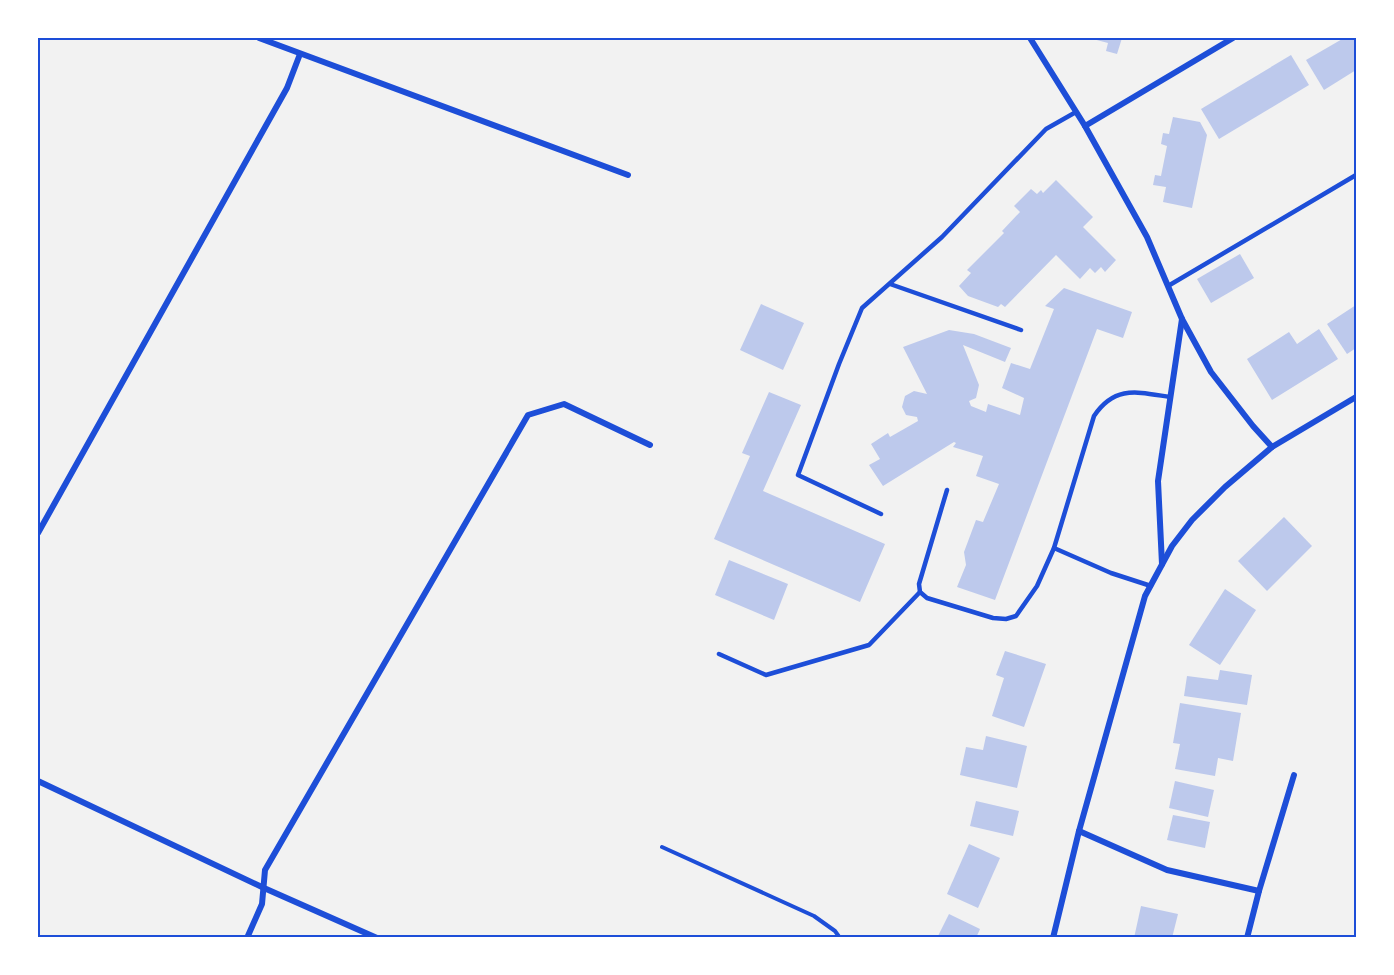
<svg xmlns="http://www.w3.org/2000/svg" width="1394" height="975" viewBox="0 0 1394 975" font-family="'Source Sans 3',sans-serif">
<style>
.building{fill:#bdc9ec}
.lines{fill:none;stroke-linecap:round;stroke-linejoin:round}
.path{stroke:#1d4ed8;stroke-width:4}
.service{stroke:#1d4ed8;stroke-width:4.5}
.minor{stroke:#1d4ed8;stroke-width:6}
.neatline{fill:none;stroke:#1d4ed8;stroke-width:2}
</style>
<rect width="100%" height="100%" fill="#f2f2f2"/>
<!-- building -->
<g class="building">
<path d="M 1089,38 L 1122,38 L 1117,54 L 1106,51 L 1108,43 Z"/>
<path d="M 1344,38 L 1356,38 L 1356,70 L 1324,90 L 1306,60 Z"/>
<path d="M 1291,55 L 1309,85 L 1219,139 L 1201,109 Z"/>
<path d="M 1173,117 L 1200,122 L 1207,135 L 1192,208 L 1163,202 L 1166,187 L 1153,185 L 1155,175 L 1161,176 L 1167,146 L 1161,144 L 1163,133 L 1169,134 Z"/>
<path d="M 1056,180 L 1093,217 L 1083,227 L 1116,260 L 1105,272 L 1101,267 L 1095,273 L 1090,268 L 1080,279 L 1056,255 L 1005,307 L 1001,304 L 998,307 L 968,296 L 959,286 L 971,273 L 967,270 L 1004,233 L 1002,231 L 1020,212 L 1014,206 L 1031,189 L 1037,194 L 1041,190 L 1043,193 Z"/>
<path d="M 1240,254 L 1254,278 L 1211,303 L 1197,279 Z"/>
<path d="M 1064,288 L 1132,312 L 1123,338 L 1097,329 L 995,600 L 957,587 L 966,565 L 964,552 L 976,520 L 983,522 L 999,484 L 976,476 L 983,456 L 953,447 L 956,443 L 954,442 L 883,486 L 869,465 L 880,459 L 871,444 L 888,433 L 890,437 L 918,421 L 917,417 L 906,415 L 902,407 L 905,396 L 914,391 L 927,394 L 903,347 L 949,330 L 974,334 L 1011,348 L 1005,362 L 963,345 L 979,385 L 976,398 L 969,401 L 971,406 L 986,412 L 988,404 L 1020,415 L 1024,398 L 1002,388 L 1011,363 L 1030,369 L 1054,309 L 1045,306 Z"/>
<path d="M 761,304 L 804,323 L 783,370 L 740,350 Z"/>
<path d="M 1356,305 L 1356,348 L 1347,354 L 1327,324 Z"/>
<path d="M 1319,329 L 1338,359 L 1272,400 L 1247,359 L 1289,332 L 1297,344 Z"/>
<path d="M 769,392 L 801,405 L 763,491 L 885,544 L 860,602 L 714,539 L 750,456 L 742,453 Z"/>
<path d="M 1284,517 L 1312,546 L 1267,591 L 1238,561 Z"/>
<path d="M 729,560 L 788,584 L 774,620 L 715,595 Z"/>
<path d="M 1225,589 L 1256,610 L 1220,665 L 1189,645 Z"/>
<path d="M 1005,651 L 1046,664 L 1024,727 L 992,716 L 1004,678 L 996,675 Z"/>
<path d="M 1220,670 L 1252,675 L 1247,705 L 1184,696 L 1187,676 L 1218,680 Z"/>
<path d="M 1180,703 L 1241,713 L 1233,761 L 1218,758 L 1215,776 L 1175,769 L 1180,744 L 1173,743 Z"/>
<path d="M 986,736 L 1027,746 L 1017,788 L 960,775 L 966,747 L 983,750 Z"/>
<path d="M 1175,781 L 1214,790 L 1208,817 L 1169,808 Z"/>
<path d="M 976,801 L 1019,811 L 1013,836 L 970,826 Z"/>
<path d="M 1173,815 L 1210,822 L 1205,848 L 1167,840 Z"/>
<path d="M 969,844 L 1000,858 L 978,908 L 947,894 Z"/>
<path d="M 1141,906 L 1178,914 L 1172,938 L 1134,938 Z"/>
<path d="M 949,914 L 980,929 L 976,938 L 937,938 Z"/>
</g>
<g class="lines">
<!-- path -->
<path class="path" d="M 662,847 L 814,916 L 835,931 L 840,938"/>
<!-- service -->
<g class="service">
<path d="M 890,284 L 1021,330"/>
<path d="M 1168,286 L 1356,175"/>
<path d="M 947,490 L 919,584 L 920,592 L 927,598 L 993,618 L 1006,619 L 1016,616 L 1037,586 L 1054,548 L 1094,416 C 1115,385 1137,392 1170,397"/>
<path d="M 881,514 L 798,475 L 839,364 L 862,308 L 942,237 L 1046,129 L 1076,112"/>
<path d="M 1054,548 L 1111,573 L 1151,586"/>
<path d="M 719,654 L 766,675 L 869,645 L 920,592"/>
</g>
<!-- minor -->
<g class="minor">
<path d="M 259,38 L 628,175"/>
<path d="M 1030,38 L 1085,126 L 1147,237 L 1182,319 L 1211,372 L 1253,426 L 1272,447"/>
<path d="M 1085,126 L 1233,38"/>
<path d="M 38,533 L 287,88 L 300,54"/>
<path d="M 1162,564 L 1158,481 L 1182,319"/>
<path d="M 38,781 L 264,888 L 377,938"/>
<path d="M 1079,831 L 1167,870 L 1259,891 L 1294,775"/>
<path d="M 247,938 L 262,904 L 265,870 L 528,415 L 564,404 L 650,445"/>
<path d="M 1053,938 L 1079,831 L 1145,596 L 1172,546 L 1192,520 L 1225,487 L 1272,447 L 1356,397"/>
<path d="M 1247,938 L 1259,891"/>
</g>
</g>
<!-- border -->
<rect width="1394" height="975" fill="none" stroke="#ffffff" stroke-width="78"/>
<rect x="39" y="39" width="1316" height="897" class="neatline"/>
</svg>
